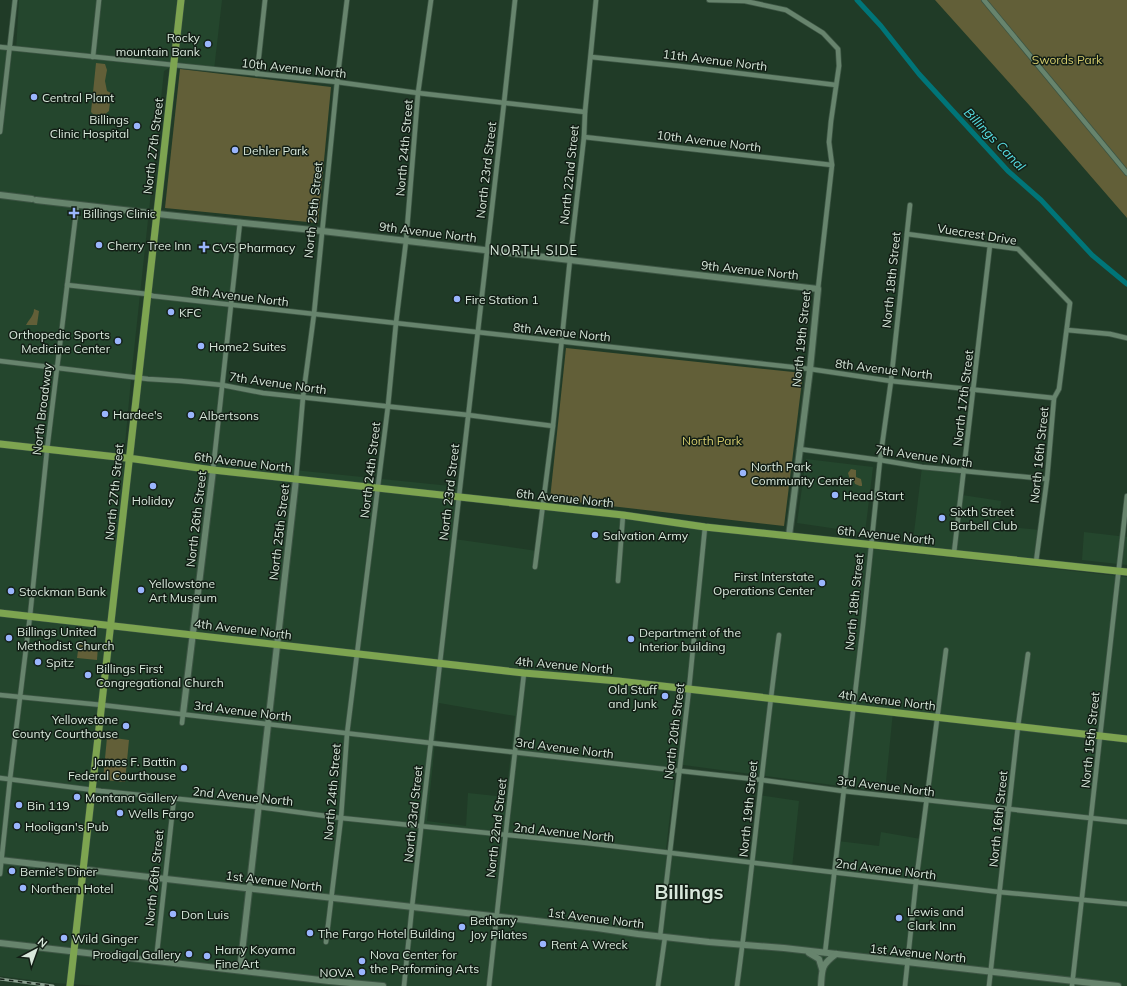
<svg xmlns="http://www.w3.org/2000/svg" width="1127" height="986" viewBox="0 0 1127 986" font-family="Mulish,sans-serif">
<style>
.built{fill:#24462d;fill-rule:evenodd}
.green{fill:#625f38}
.lines{fill:none;stroke-linecap:round;stroke-linejoin:round}
.canal{stroke:#007578;stroke-width:5}
.street-casing{stroke:#3d5544;stroke-width:6}
.secondary-casing{stroke:#3d5544;stroke-width:8}
.primary-casing{stroke:#3d5544;stroke-width:8}
.street{stroke:#67846d;stroke-width:4.5}
.secondary{stroke:#67846d;stroke-width:6}
.primary{stroke:#7da450;stroke-width:7}
.rail-casing{stroke:#899e8e;stroke-width:3}
.rail{stroke:#131f16;stroke-width:1.5;stroke-dasharray:4.5;stroke-linecap:butt}
.poi-dot{fill:#9ab5fd;stroke:#131f16;stroke-width:1.5}
.labels{text-anchor:middle;dominant-baseline:central;stroke-width:3;stroke-linejoin:round;paint-order:stroke}
.poi-label{font-size:12px;fill:#d8e8db;stroke:#131f16;text-anchor:start}
.park-label{font-size:12px;fill:#d3ca6c;stroke:#131f16}
.street-label{font-size:12px;fill:#d8e8db;stroke:#131f16}
.water-label{font-size:13px;font-style:italic;fill:#56dee3;stroke:#131f16}
.neighbourhood-label{font-size:13px;letter-spacing:1px;fill:#d8e8db;stroke:#131f16}
.town-label{font-size:20px;font-weight:bold;fill:#d8e8db;stroke:#131f16}
</style>
<rect width="100%" height="100%" fill="#203b27"/>
<!-- built -->
<g class="built">
<path d="M 19,0 L 222,0 L 214,70 L 174,65 L 164,71 L 132,369 L 124,455 L 130,458 L 156,214 L 240,222 L 222,385 L 303,397 L 294,470 L 460,487 L 454,539 L 537,551 L 544,507 L 864,548 L 1127,577 L 1127,986 L 102,986 L 54,983 L 0,976 L 0,49 L 16,51 ZM 370,521 L 357,653 L 341,812 L 338,812 ZM 439,703 L 515,716 L 506,797 L 468,793 L 466,826 L 427,821 ZM 893,712 L 936,717 L 921,839 L 881,832 L 879,846 L 838,841 L 834,873 L 792,868 L 799,801 L 758,795 L 753,859 L 666,849 L 676,764 L 885,792 Z"/>
<path d="M 806,459 L 873,467 L 865,533 L 797,523 Z"/>
<path d="M 922,467 L 964,472 L 962,495 L 1001,501 L 998,526 L 1041,530 L 1036,562 L 912,549 Z"/>
<path d="M 1084,532 L 1127,537 L 1127,565 L 1082,560 Z"/>
</g>
<!-- green -->
<g class="green">
<path d="M 935,0 L 1127,0 L 1127,218 L 1030,106 Z"/>
<path d="M 96,63 L 105,64 L 107,70 L 105,81 L 107,91 L 111,93 L 109,111 L 104,115 L 93,114 L 91,112 Z"/>
<path d="M 180,69 L 331,87 L 318,223 L 165,208 Z"/>
<path d="M 34,309 L 39,311 L 37,325 L 26,325 C 29,319 34,316 34,309 Z"/>
<path d="M 566,348 L 803,373 L 784,526 L 550,499 Z"/>
<path d="M 851,469 L 856,470 L 856,477 L 861,479 L 862,484 L 862,486 L 860,486 L 855,484 L 854,481 L 850,480 L 848,473 Z"/>
<path d="M 79,644 L 98,646 L 97,660 L 77,658 Z"/>
<path d="M 107,737 L 129,740 L 125,782 L 103,780 Z"/>
</g>
<g class="lines">
<!-- canal -->
<path class="canal" d="M 857,0 L 881,26 L 919,74 L 1008,171 L 1041,200 L 1092,255 L 1127,284"/>
<!-- street casing -->
<g class="street-casing">
<g id="street">
<path d="M 709,0 L 745,1 L 786,10 L 823,33 L 838,49 L 839,66 L 831,121 L 829,142 L 832,165 L 818,289"/>
<path d="M 984,0 L 1127,173"/>
<path d="M 0,47 L 337,82 L 418,93 L 585,112"/>
<path d="M 93,57 L 99,0"/>
<path d="M 591,57 L 679,66 L 836,85"/>
<path d="M 257,74 L 265,0"/>
<path d="M 0,132 L 15,0"/>
<path d="M 584,137 L 832,165"/>
<path d="M 907,234 L 1018,249 L 1070,303 L 1059,389 L 1054,398 L 1047,479 L 1036,562"/>
<path d="M 67,285 L 147,294 L 153,296 L 810,369 L 891,381 L 1054,398"/>
<path d="M 1067,330 L 1110,334 L 1127,338"/>
<path d="M 0,361 L 148,379 L 181,381 L 222,385 L 263,393 L 468,415 L 553,426"/>
<path d="M 799,449 L 880,460 L 922,467 L 1047,479"/>
<path d="M 213,470 L 240,222"/>
<path d="M 296,479 L 303,397 L 314,314 L 337,82 L 347,0"/>
<path d="M 954,553 L 990,245"/>
<path d="M 535,567 L 553,426 L 570,259 L 584,137 L 585,112 L 596,0"/>
<path d="M 618,581 L 623,515"/>
<path d="M 0,695 L 102,705 L 431,743 L 762,780 L 843,791 L 1127,822"/>
<path d="M 182,723 L 183,714"/>
<path d="M 0,778 L 101,791 L 259,807 L 341,818 L 587,843 L 999,892 L 1127,904"/>
<path d="M 0,874 L 10,779 L 30,616 L 47,450 L 77,205"/>
<path d="M 660,937 L 689,689 L 705,527"/>
<path d="M 326,942 L 341,818 L 347,734 L 388,406 L 396,323 L 406,241 L 418,93 L 431,0"/>
<path d="M 825,953 L 863,625 L 880,460 L 891,381 L 910,205"/>
<path d="M 156,961 L 174,798"/>
<path d="M 404,986 L 412,907 L 504,103 L 515,0"/>
<path d="M 489,986 C 500,882 512,777 524,673"/>
<path d="M 658,986 L 665,937"/>
<path d="M 737,986 C 753,869 763,752 779,635"/>
<path d="M 905,986 L 916,882 L 946,650"/>
<path d="M 989,986 L 1018,726 L 1028,654"/>
<path d="M 1072,986 L 1127,496"/>
</g>
</g>
<!-- secondary casing -->
<g class="secondary-casing">
<g id="secondary">
<path d="M 0,195 L 32,199"/>
<path d="M 36,200 L 167,215 L 322,231 L 818,289 L 810,369 L 789,536"/>
<path d="M 183,714 L 213,470"/>
<path d="M 0,860 L 597,928 L 638,934 L 709,942 L 784,948 L 1118,986"/>
<path d="M 0,943 L 329,981 L 383,986"/>
<path d="M 809,953 L 819,959 L 822,969"/>
<path d="M 240,970 L 296,479"/>
<path d="M 821,986 C 822,969 821,965 836,954"/>
</g>
</g>
<!-- primary casing -->
<g class="primary-casing">
<g id="primary">
<path d="M 0,444 L 135,459 L 213,470 L 623,515 L 705,527 L 1127,572"/>
<path d="M 0,613 L 524,673 L 618,681 L 1127,739"/>
<path d="M 70,986 L 181,0"/>
</g>
</g>
<!-- street -->
<use href="#street" class="street"/>
<!-- secondary -->
<use href="#secondary" class="secondary"/>
<!-- primary -->
<use href="#primary" class="primary"/>
<!-- rail casing -->
<g class="rail-casing">
<path id="rail" d="M 0,979 L 53,986"/>
</g>
<!-- rail -->
<use href="#rail" class="rail"/>
</g>
<!-- markers -->
<g class="poi-dot">
<circle cx="208" cy="44" r="4"/>
<circle cx="34" cy="97" r="4"/>
<circle cx="137" cy="126" r="4"/>
<circle cx="235" cy="150" r="4"/>
<path d="M72 207h4v4h4v4h-4v4h-4v-4h-4v-4h4z"/>
<circle cx="99" cy="245" r="4"/>
<path d="M202 241h4v4h4v4h-4v4h-4v-4h-4v-4h4z"/>
<circle cx="457" cy="299" r="4"/>
<circle cx="171" cy="312" r="4"/>
<circle cx="118" cy="341" r="4"/>
<circle cx="201" cy="346" r="4"/>
<circle cx="105" cy="414" r="4"/>
<circle cx="191" cy="415" r="4"/>
<circle cx="743" cy="473" r="4"/>
<circle cx="153" cy="486" r="4"/>
<circle cx="835" cy="495" r="4"/>
<circle cx="942" cy="518" r="4"/>
<circle cx="595" cy="535" r="4"/>
<circle cx="822" cy="583" r="4"/>
<circle cx="141" cy="590" r="4"/>
<circle cx="11" cy="591" r="4"/>
<circle cx="9" cy="638" r="4"/>
<circle cx="631" cy="639" r="4"/>
<circle cx="38" cy="662" r="4"/>
<circle cx="88" cy="675" r="4"/>
<circle cx="665" cy="696" r="4"/>
<circle cx="126" cy="726" r="4"/>
<circle cx="184" cy="768" r="4"/>
<circle cx="77" cy="797" r="4"/>
<circle cx="19" cy="805" r="4"/>
<circle cx="120" cy="813" r="4"/>
<circle cx="17" cy="826" r="4"/>
<circle cx="12" cy="871" r="4"/>
<circle cx="23" cy="888" r="4"/>
<circle cx="173" cy="914" r="4"/>
<circle cx="899" cy="918" r="4"/>
<circle cx="462" cy="927" r="4"/>
<circle cx="310" cy="933" r="4"/>
<circle cx="64" cy="938" r="4"/>
<circle cx="543" cy="944" r="4"/>
<circle cx="189" cy="954" r="4"/>
<circle cx="207" cy="956" r="4"/>
<circle cx="362" cy="961" r="4"/>
<circle cx="362" cy="972" r="4"/>
</g>
<g class="labels">
<!-- poi labels -->
<g class="poi-label">
<text x="200" y="37" text-anchor="end">Rocky<tspan x="200" dy="14">mountain Bank</tspan></text>
<text x="42" y="97">Central Plant</text>
<text x="129" y="119" text-anchor="end">Billings<tspan x="129" dy="14">Clinic Hospital</tspan></text>
<text x="243" y="150">Dehler Park</text>
<text x="83" y="213">Billings Clinic</text>
<text x="107" y="245">Cherry Tree Inn</text>
<text x="212" y="247">CVS Pharmacy</text>
<text x="465" y="299">Fire Station 1</text>
<text x="179" y="312">KFC</text>
<text x="110" y="334" text-anchor="end">Orthopedic Sports<tspan x="110" dy="14">Medicine Center</tspan></text>
<text x="209" y="346">Home2 Suites</text>
<text x="113" y="414">Hardee's</text>
<text x="199" y="415">Albertsons</text>
<text x="751" y="466">North Park<tspan x="751" dy="14">Community Center</tspan></text>
<text x="843" y="495">Head Start</text>
<text x="153" y="500" text-anchor="middle">Holiday</text>
<text x="950" y="511">Sixth Street<tspan x="950" dy="14">Barbell Club</tspan></text>
<text x="603" y="535">Salvation Army</text>
<text x="814" y="576" text-anchor="end">First Interstate<tspan x="814" dy="14">Operations Center</tspan></text>
<text x="149" y="583">Yellowstone<tspan x="149" dy="14">Art Museum</tspan></text>
<text x="19" y="591">Stockman Bank</text>
<text x="17" y="631">Billings United<tspan x="17" dy="14">Methodist Church</tspan></text>
<text x="639" y="632">Department of the<tspan x="639" dy="14">Interior building</tspan></text>
<text x="46" y="662">Spitz</text>
<text x="96" y="668">Billings First<tspan x="96" dy="14">Congregational Church</tspan></text>
<text x="657" y="689" text-anchor="end">Old Stuff<tspan x="657" dy="14">and Junk</tspan></text>
<text x="118" y="719" text-anchor="end">Yellowstone<tspan x="118" dy="14">County Courthouse</tspan></text>
<text x="176" y="761" text-anchor="end">James F. Battin<tspan x="176" dy="14">Federal Courthouse</tspan></text>
<text x="85" y="797">Montana Gallery</text>
<text x="27" y="805">Bin 119</text>
<text x="128" y="813">Wells Fargo</text>
<text x="25" y="826">Hooligan's Pub</text>
<text x="20" y="871">Bernie's Diner</text>
<text x="31" y="888">Northern Hotel</text>
<text x="907" y="911">Lewis and<tspan x="907" dy="14">Clark Inn</tspan></text>
<text x="181" y="914">Don Luis</text>
<text x="470" y="920">Bethany<tspan x="470" dy="14">Joy Pilates</tspan></text>
<text x="318" y="933">The Fargo Hotel Building</text>
<text x="72" y="938">Wild Ginger</text>
<text x="551" y="944">Rent A Wreck</text>
<text x="215" y="949">Harry Koyama<tspan x="215" dy="14">Fine Art</tspan></text>
<text x="181" y="954" text-anchor="end">Prodigal Gallery</text>
<text x="370" y="954">Nova Center for<tspan x="370" dy="14">the Performing Arts</tspan></text>
<text x="354" y="972" text-anchor="end">NOVA</text>
</g>
<!-- park labels -->
<g class="park-label">
<text x="1067" y="59">Swords Park</text>
<text x="712" y="440">North Park</text>
</g>
<!-- street labels -->
<g class="street-label">
<text transform="translate(715 60) rotate(7)">11th Avenue North</text>
<text transform="translate(294 68) rotate(6)">10th Avenue North</text>
<text transform="translate(709 141) rotate(7)">10th Avenue North</text>
<text transform="translate(153 146) rotate(-83)">North 27th Street</text>
<text transform="translate(404 148) rotate(-85)">North 24th Street</text>
<text transform="translate(486 170) rotate(-83)">North 23rd Street</text>
<text transform="translate(569 175) rotate(-84)">North 22nd Street</text>
<text transform="translate(313 210) rotate(-84)">North 25th Street</text>
<text transform="translate(428 232) rotate(7)">9th Avenue North</text>
<text transform="translate(977 234) rotate(9)">Vuecrest Drive</text>
<text transform="translate(750 270) rotate(6)">9th Avenue North</text>
<text transform="translate(891 280) rotate(-84)">North 18th Street</text>
<text transform="translate(240 296) rotate(7)">8th Avenue North</text>
<text transform="translate(562 332) rotate(6)">8th Avenue North</text>
<text transform="translate(801 339) rotate(-84)">North 19th Street</text>
<text transform="translate(884 369) rotate(7)">8th Avenue North</text>
<text transform="translate(278 383) rotate(8)">7th Avenue North</text>
<text transform="translate(963 398) rotate(-83)">North 17th Street</text>
<text transform="translate(42 409) rotate(-83)">North Broadway</text>
<text transform="translate(1039 455) rotate(-84)">North 16th Street</text>
<text transform="translate(924 456) rotate(8)">7th Avenue North</text>
<text transform="translate(243 462) rotate(7)">6th Avenue North</text>
<text transform="translate(370 470) rotate(-83)">North 24th Street</text>
<text transform="translate(114 492) rotate(-84)">North 27th Street</text>
<text transform="translate(449 492) rotate(-83)">North 23rd Street</text>
<text transform="translate(565 498) rotate(6)">6th Avenue North</text>
<text transform="translate(196 519) rotate(-83)">North 26th Street</text>
<text transform="translate(279 532) rotate(-83)">North 25th Street</text>
<text transform="translate(886 535) rotate(6)">6th Avenue North</text>
<text transform="translate(854 602) rotate(-84)">North 18th Street</text>
<text transform="translate(243 629) rotate(7)">4th Avenue North</text>
<text transform="translate(564 665) rotate(5)">4th Avenue North</text>
<text transform="translate(887 700) rotate(7)">4th Avenue North</text>
<text transform="translate(243 711) rotate(7)">3rd Avenue North</text>
<text transform="translate(674 731) rotate(-83)">North 20th Street</text>
<text transform="translate(1090 740) rotate(-84)">North 15th Street</text>
<text transform="translate(565 748) rotate(7)">3rd Avenue North</text>
<text transform="translate(886 786) rotate(7)">3rd Avenue North</text>
<text transform="translate(332 792) rotate(-85)">North 24th Street</text>
<text transform="translate(243 796) rotate(6)">2nd Avenue North</text>
<text transform="translate(748 809) rotate(-84)">North 19th Street</text>
<text transform="translate(413 814) rotate(-84)">North 23rd Street</text>
<text transform="translate(998 819) rotate(-84)">North 16th Street</text>
<text transform="translate(496 828) rotate(-83)">North 22nd Street</text>
<text transform="translate(564 832) rotate(6)">2nd Avenue North</text>
<text transform="translate(886 869) rotate(7)">2nd Avenue North</text>
<text transform="translate(154 878) rotate(-84)">North 26th Street</text>
<text transform="translate(274 881) rotate(7)">1st Avenue North</text>
<text transform="translate(596 918) rotate(7)">1st Avenue North</text>
<text transform="translate(918 953) rotate(6)">1st Avenue North</text>
</g>
<!-- water labels -->
<g class="water-label">
<text transform="translate(995 139) rotate(46)">Billings Canal</text>
</g>
<!-- neighbourhood labels -->
<g class="neighbourhood-label">
<text x="534" y="250">NORTH SIDE</text>
</g>
<!-- town labels -->
<g class="town-label">
<text x="689" y="891">Billings</text>
</g>
</g>
<!-- north arrow -->
<g transform="translate(36 950) rotate(41)" stroke="#131f16" stroke-width="3" paint-order="stroke">
<path d="M0-3L7 15L0 10L-7 15Z" fill="#d8e8db"/>
<text y="-6" font-size="11" font-weight="bold" text-anchor="middle" fill="#d8e8db">N</text>
</g>
</svg>
